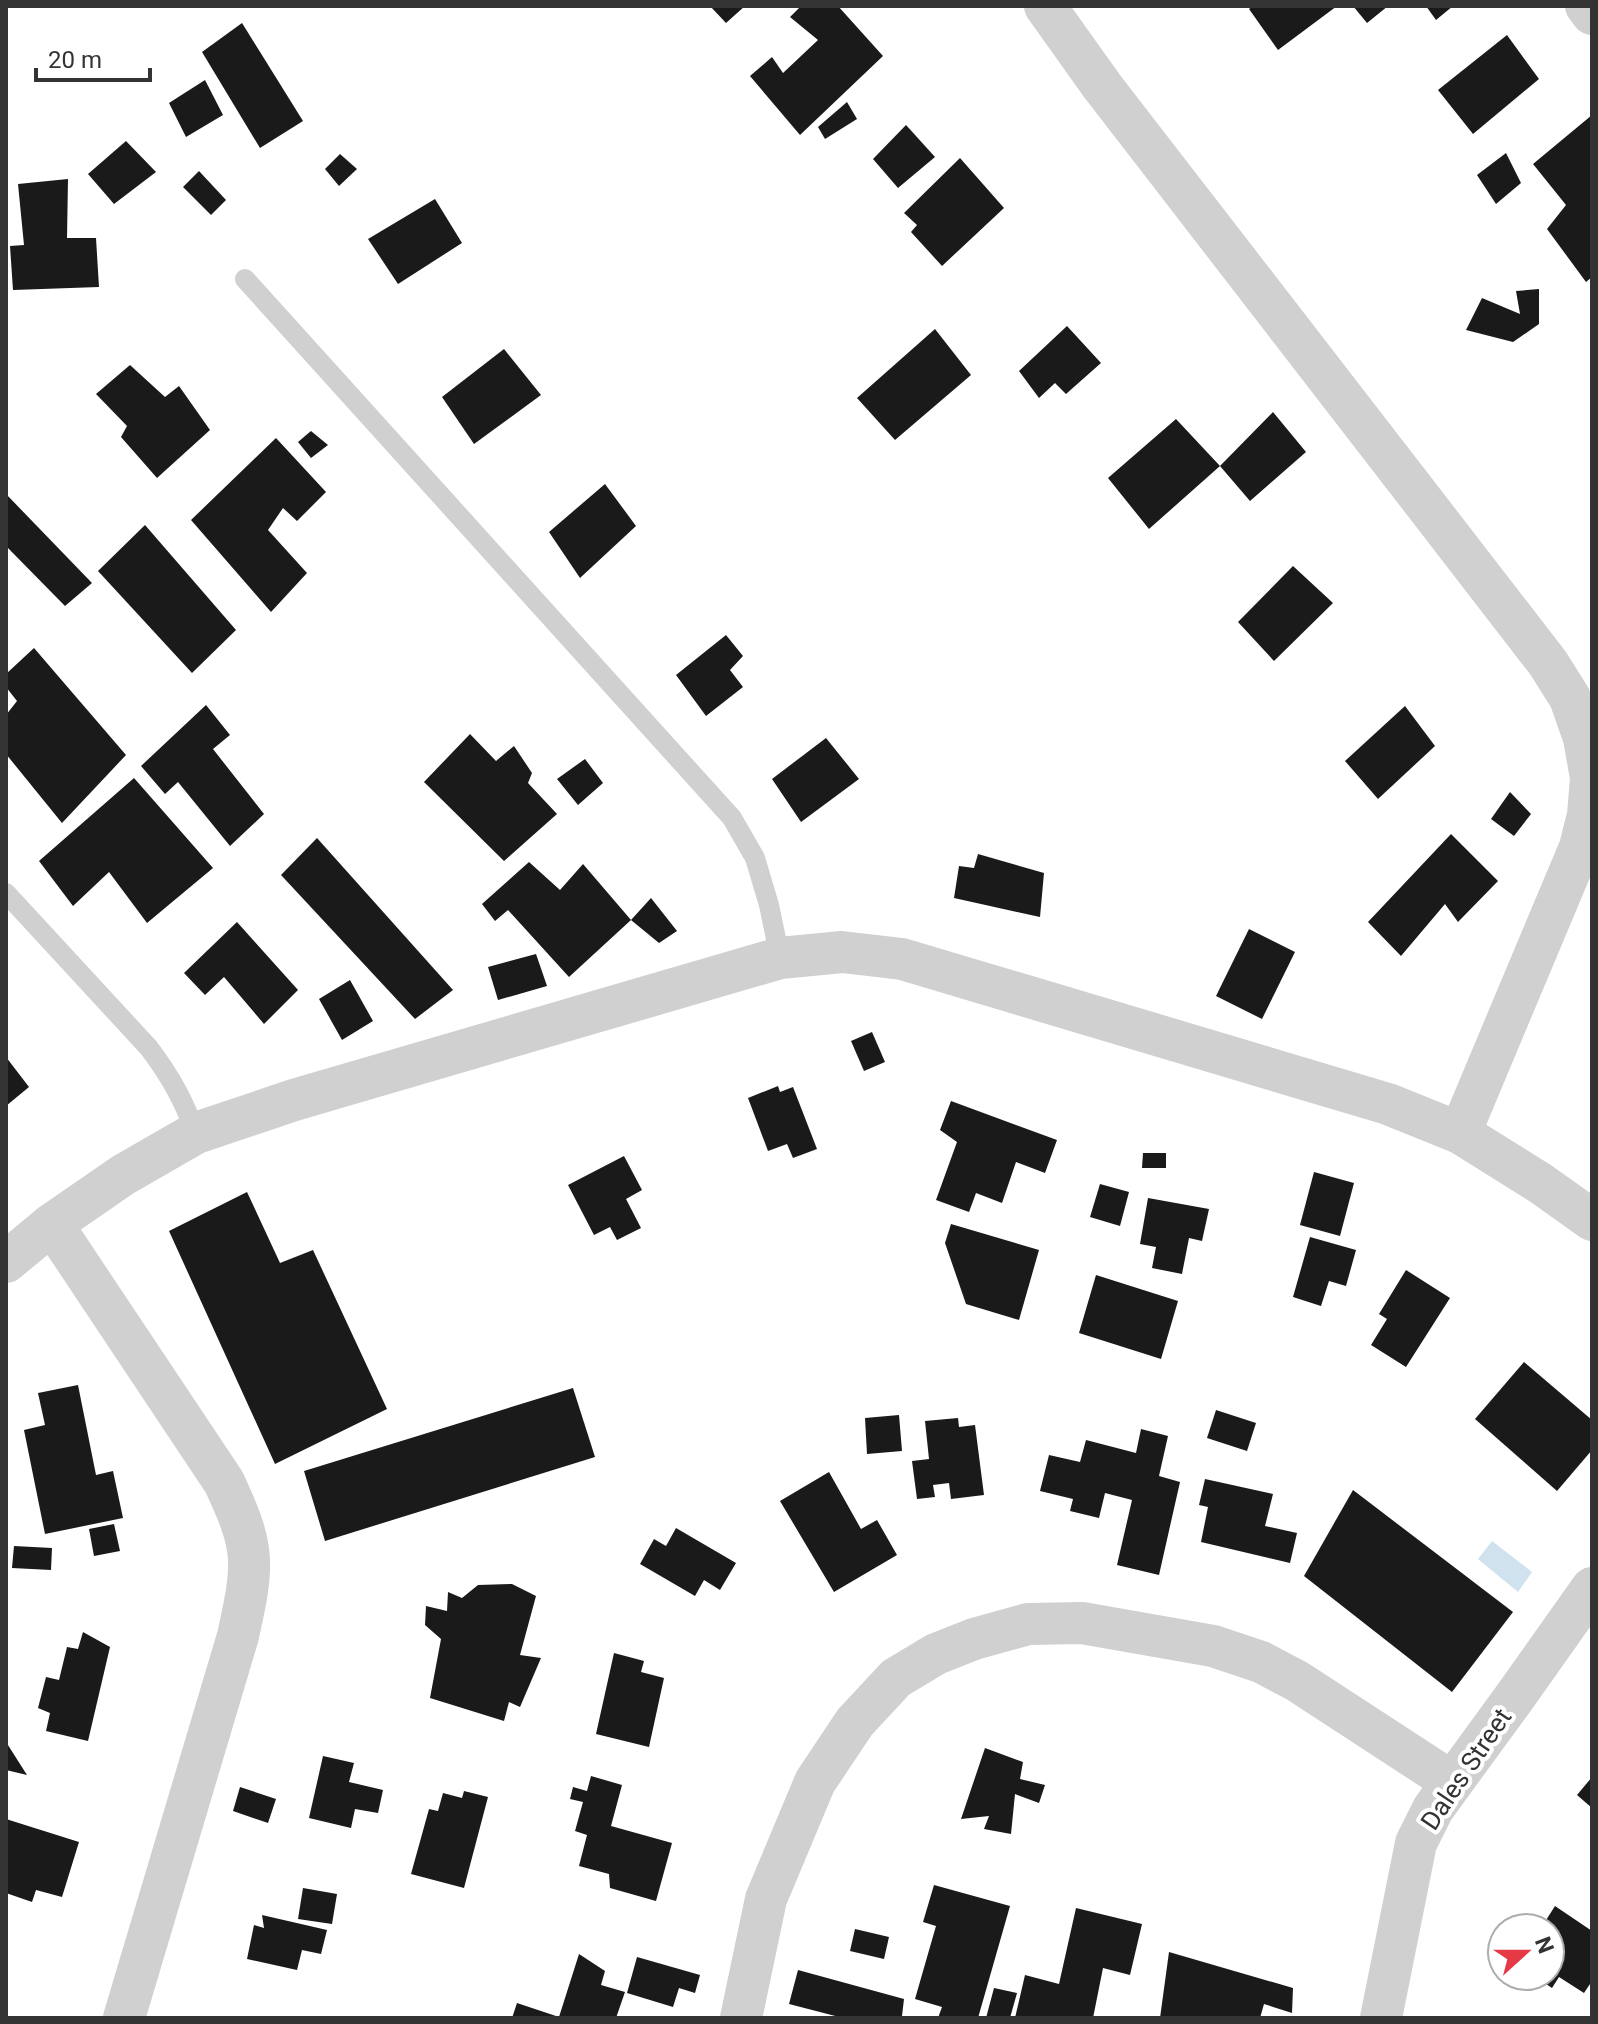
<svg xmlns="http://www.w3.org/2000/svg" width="1598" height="2024" viewBox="0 0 1598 2024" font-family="Roboto,sans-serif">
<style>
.water{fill:#cfe2ee}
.building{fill:#1a1a1a}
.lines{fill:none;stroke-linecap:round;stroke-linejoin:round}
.lane{stroke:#d0d0d0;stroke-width:20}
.street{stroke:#d0d0d0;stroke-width:42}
.labels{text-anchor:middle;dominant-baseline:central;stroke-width:8;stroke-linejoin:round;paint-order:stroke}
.street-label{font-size:26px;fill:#333;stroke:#fff}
</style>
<rect width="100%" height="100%" fill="#fff"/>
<!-- water -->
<path class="water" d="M 1492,1541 L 1532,1572 L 1518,1592 L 1478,1559 Z"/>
<!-- building -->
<g class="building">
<path d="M 710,6 L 745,6 L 726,23 Z"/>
<path d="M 801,6 L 838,6 L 883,56 L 800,135 L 750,76 L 772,57 L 783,73 L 818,40 L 790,17 Z"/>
<path d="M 1253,6 L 1337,6 L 1278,50 L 1249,9 Z"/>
<path d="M 1353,6 L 1388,6 L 1367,23 Z"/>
<path d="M 1426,6 L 1453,6 L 1436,20 Z"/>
<path d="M 242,23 L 303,121 L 260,148 L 202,52 Z"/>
<path d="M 1507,35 L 1539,79 L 1473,134 L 1438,90 Z"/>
<path d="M 205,80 L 223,115 L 186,137 L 169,103 Z"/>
<path d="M 847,102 L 857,119 L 825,139 L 818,127 Z"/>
<path d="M 1592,115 L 1592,277 L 1586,282 L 1547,229 L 1566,205 L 1533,164 Z"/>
<path d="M 906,125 L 935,157 L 898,188 L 873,159 Z"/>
<path d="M 126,141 L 156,172 L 114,204 L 88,174 Z"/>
<path d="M 1506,153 L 1521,183 L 1496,204 L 1477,175 Z"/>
<path d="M 340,154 L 357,169 L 339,186 L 325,169 Z"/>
<path d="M 960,158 L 1004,208 L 942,266 L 911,232 L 917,225 L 904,213 Z"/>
<path d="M 199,171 L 226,200 L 211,215 L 183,187 Z"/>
<path d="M 68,179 L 67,238 L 96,238 L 99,287 L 13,290 L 10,246 L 24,245 L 18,184 Z"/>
<path d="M 435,199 L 462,243 L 398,284 L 368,239 Z"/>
<path d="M 1539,289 L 1539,324 L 1513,342 L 1466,330 L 1482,298 L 1520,314 L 1516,291 Z"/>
<path d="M 1067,326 L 1101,363 L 1066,394 L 1055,383 L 1039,398 L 1019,371 Z"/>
<path d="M 935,329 L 971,375 L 895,440 L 857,398 Z"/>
<path d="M 504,349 L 541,395 L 474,444 L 442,397 Z"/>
<path d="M 130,365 L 165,397 L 179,386 L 210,430 L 157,478 L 121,437 L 127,426 L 96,394 Z"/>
<path d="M 1273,412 L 1306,452 L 1250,501 L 1220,466 L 1149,529 L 1108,478 L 1176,419 L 1220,466 Z"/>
<path d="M 311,431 L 328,445 L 311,458 L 298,442 Z"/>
<path d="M 276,438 L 326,492 L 297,521 L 283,508 L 268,530 L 307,573 L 271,612 L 191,520 Z"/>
<path d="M 605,484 L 636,526 L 580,578 L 549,532 Z"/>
<path d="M 6,494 L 92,583 L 65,606 L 6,546 Z"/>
<path d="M 145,525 L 236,630 L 192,673 L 98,571 Z"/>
<path d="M 1293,566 L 1333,603 L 1274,661 L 1238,622 Z"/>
<path d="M 726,635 L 743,656 L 730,670 L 743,687 L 706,716 L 676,675 Z"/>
<path d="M 34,648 L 126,755 L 62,823 L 6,754 L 6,715 L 17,701 L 6,687 L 6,674 Z"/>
<path d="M 206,705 L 230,735 L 213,749 L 264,814 L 230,846 L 178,782 L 165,794 L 141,766 Z"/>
<path d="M 1405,706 L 1435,746 L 1378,799 L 1345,761 Z"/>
<path d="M 470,734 L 496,761 L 514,746 L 532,773 L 528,783 L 557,814 L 504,861 L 424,782 Z"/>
<path d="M 826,738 L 859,779 L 801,822 L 772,779 Z"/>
<path d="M 585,759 L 603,783 L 578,805 L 557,779 Z"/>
<path d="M 134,778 L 213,868 L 147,923 L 109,872 L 73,906 L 39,861 Z"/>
<path d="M 1510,792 L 1531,814 L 1514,836 L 1491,819 Z"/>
<path d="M 1451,834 L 1498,881 L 1458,922 L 1445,904 L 1401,956 L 1368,922 Z"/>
<path d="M 317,838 L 453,990 L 415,1019 L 281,875 Z"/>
<path d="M 978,854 L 1044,873 L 1040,917 L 954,898 L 959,866 L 974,868 Z"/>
<path d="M 529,862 L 560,890 L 583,864 L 631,920 L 569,977 L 508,910 L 495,921 L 482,904 Z"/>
<path d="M 651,898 L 677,931 L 659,943 L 631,920 Z"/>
<path d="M 237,922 L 298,990 L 264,1024 L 224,977 L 205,995 L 184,973 Z"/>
<path d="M 1249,929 L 1295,952 L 1262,1019 L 1216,996 Z"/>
<path d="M 536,954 L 547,986 L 498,1000 L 488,967 Z"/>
<path d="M 350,980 L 373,1021 L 342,1040 L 319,999 Z"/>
<path d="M 872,1032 L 885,1062 L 864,1071 L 851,1041 Z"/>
<path d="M 6,1057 L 29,1087 L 6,1106 Z"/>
<path d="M 778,1086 L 780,1092 L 793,1087 L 817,1149 L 793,1158 L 787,1144 L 768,1151 L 748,1098 Z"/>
<path d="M 951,1101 L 1057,1140 L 1045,1173 L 1016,1162 L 1002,1203 L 976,1193 L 969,1212 L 936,1200 L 957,1142 L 940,1130 Z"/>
<path d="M 1143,1153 L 1166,1153 L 1166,1168 L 1142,1168 Z"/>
<path d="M 624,1156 L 642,1190 L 626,1199 L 641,1228 L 617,1240 L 610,1227 L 594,1235 L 568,1185 Z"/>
<path d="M 1314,1172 L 1354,1183 L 1340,1236 L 1300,1225 Z"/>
<path d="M 1100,1184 L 1129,1192 L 1120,1226 L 1090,1217 Z"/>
<path d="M 247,1192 L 280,1263 L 313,1250 L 387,1409 L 275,1464 L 169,1231 Z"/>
<path d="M 1148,1198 L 1209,1209 L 1202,1241 L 1189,1238 L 1182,1274 L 1152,1268 L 1156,1247 L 1140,1244 Z"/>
<path d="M 951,1224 L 1039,1250 L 1019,1320 L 966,1304 L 945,1243 Z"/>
<path d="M 1310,1237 L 1356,1250 L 1346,1286 L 1329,1281 L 1321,1306 L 1293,1297 Z"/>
<path d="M 1406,1270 L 1450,1298 L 1406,1367 L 1371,1345 L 1387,1319 L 1379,1314 Z"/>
<path d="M 1096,1275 L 1178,1301 L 1161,1359 L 1079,1333 Z"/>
<path d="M 1524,1362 L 1592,1420 L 1592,1450 L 1557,1491 L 1475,1419 Z"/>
<path d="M 78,1385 L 96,1475 L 113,1471 L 123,1518 L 45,1534 L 24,1430 L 45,1425 L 38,1393 Z"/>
<path d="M 573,1388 L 595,1457 L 325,1541 L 304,1471 Z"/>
<path d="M 1216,1410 L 1256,1423 L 1247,1451 L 1207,1438 Z"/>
<path d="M 899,1415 L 902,1451 L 867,1454 L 865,1418 Z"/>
<path d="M 958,1418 L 959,1427 L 975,1425 L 984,1495 L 951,1499 L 949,1483 L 933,1485 L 935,1497 L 917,1499 L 912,1461 L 929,1459 L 925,1421 Z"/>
<path d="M 1141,1429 L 1168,1436 L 1159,1476 L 1180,1482 L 1159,1575 L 1117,1565 L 1132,1500 L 1105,1493 L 1099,1518 L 1070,1511 L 1073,1499 L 1040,1491 L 1049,1455 L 1080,1462 L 1086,1440 L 1136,1453 Z"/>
<path d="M 829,1472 L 861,1529 L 877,1520 L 897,1555 L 834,1592 L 780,1501 Z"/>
<path d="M 1205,1479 L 1273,1494 L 1265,1526 L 1297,1533 L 1290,1563 L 1201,1542 L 1208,1507 L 1199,1505 Z"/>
<path d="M 1353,1490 L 1513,1612 L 1452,1692 L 1304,1576 Z"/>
<path d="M 114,1524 L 120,1551 L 94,1556 L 89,1529 Z"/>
<path d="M 676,1528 L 736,1563 L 720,1590 L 704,1580 L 695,1596 L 640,1564 L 654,1539 L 666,1546 Z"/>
<path d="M 14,1546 L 52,1548 L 51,1570 L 12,1568 Z"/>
<path d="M 512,1584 L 536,1596 L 520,1655 L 541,1658 L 520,1707 L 509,1702 L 504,1721 L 430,1698 L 441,1639 L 425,1625 L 426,1606 L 447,1611 L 448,1592 L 462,1598 L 478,1585 Z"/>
<path d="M 83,1632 L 110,1647 L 88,1741 L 46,1731 L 50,1713 L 38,1708 L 46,1677 L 59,1680 L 67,1647 L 78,1649 Z"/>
<path d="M 614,1653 L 644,1661 L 641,1672 L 664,1678 L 649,1747 L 596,1734 Z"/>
<path d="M 6,1742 L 27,1775 L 6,1770 Z"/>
<path d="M 985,1748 L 1023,1762 L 1020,1779 L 1045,1785 L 1039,1803 L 1015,1794 L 1011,1834 L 984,1829 L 989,1816 L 961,1819 Z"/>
<path d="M 323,1756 L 354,1763 L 349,1782 L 383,1790 L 378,1813 L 355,1809 L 351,1828 L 309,1818 Z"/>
<path d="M 591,1776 L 622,1785 L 611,1826 L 672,1843 L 656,1901 L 610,1888 L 609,1874 L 579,1866 L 587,1835 L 575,1831 L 583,1802 L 570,1799 L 573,1787 L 587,1791 Z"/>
<path d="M 1592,1777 L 1592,1808 L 1577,1795 Z"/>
<path d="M 240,1787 L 276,1799 L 268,1823 L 233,1811 Z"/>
<path d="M 464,1791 L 488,1797 L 464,1888 L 411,1874 L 429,1809 L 438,1811 L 443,1793 L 462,1798 Z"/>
<path d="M 6,1819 L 79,1842 L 62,1897 L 36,1890 L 32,1902 L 6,1893 Z"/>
<path d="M 934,1885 L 1010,1906 L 978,2018 L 938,2018 L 942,2007 L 915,1999 L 936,1926 L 923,1922 Z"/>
<path d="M 303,1888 L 337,1894 L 332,1924 L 298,1919 Z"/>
<path d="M 1555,1906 L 1592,1931 L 1592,1981 L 1584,1993 L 1559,1977 L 1552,1988 L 1534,1976 L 1550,1976 L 1550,1928 L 1541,1928 Z"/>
<path d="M 1076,1908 L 1142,1924 L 1130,1975 L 1103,1968 L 1093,2018 L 1015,2018 L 1025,1975 L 1059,1984 Z"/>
<path d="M 1519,1914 L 1539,1928 L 1510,1928 Z"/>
<path d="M 262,1915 L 327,1930 L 321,1954 L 302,1950 L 297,1970 L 247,1959 L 254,1925 L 264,1928 Z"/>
<path d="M 855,1929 L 889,1937 L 884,1959 L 850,1951 Z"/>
<path d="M 1169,1952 L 1293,1988 L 1292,2013 L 1264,2004 L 1260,2018 L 1160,2018 Z"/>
<path d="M 579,1954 L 605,1971 L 601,1985 L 625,1992 L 616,2018 L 512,2018 L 517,2003 L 559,2017 Z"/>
<path d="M 637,1957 L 700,1975 L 695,1993 L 679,1988 L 673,2007 L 627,1993 Z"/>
<path d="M 798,1970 L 904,1999 L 902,2016 L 907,2018 L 843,2018 L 789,2004 Z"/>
<path d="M 994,1988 L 1017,1993 L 1010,2018 L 986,2018 Z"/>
</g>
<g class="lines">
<!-- lane -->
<g class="lane">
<path d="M 245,279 L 732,818 L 755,858 L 769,905 L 780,958"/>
<path d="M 6,893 L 149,1048 C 171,1077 183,1100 196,1133"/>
</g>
<!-- street -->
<g class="street">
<path d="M 1045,6 L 1102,86 L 1548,663 L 1570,698 L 1584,738 L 1591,778 L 1588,815 L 1580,847 L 1460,1133"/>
<path d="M 1586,6 L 1592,14"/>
<path d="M 52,1224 L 224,1482 C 235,1506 248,1533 249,1560 C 250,1585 243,1612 238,1636 L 124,2018"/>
<path d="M 6,1262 L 52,1224 L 123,1175 L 196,1133 L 294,1100 L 780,958 L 842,952 L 902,959 L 1388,1104 L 1460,1133 L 1540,1183 L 1592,1220"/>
<path d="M 741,2018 L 766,1899 L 815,1782 L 855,1722 L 896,1678 L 936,1654 L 974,1639 L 1028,1624 L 1082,1623 L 1213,1646 L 1261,1662 L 1297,1681 L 1452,1782"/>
<path d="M 1381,2018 L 1416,1843 L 1433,1809 L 1514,1698 L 1592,1588"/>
</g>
</g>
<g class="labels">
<!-- street labels -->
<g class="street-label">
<text transform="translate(1466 1769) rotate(-56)">Dales Street</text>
</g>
</g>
<!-- border -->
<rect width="1598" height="2024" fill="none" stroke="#333333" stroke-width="16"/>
<!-- north arrow -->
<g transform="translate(1526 1952) rotate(69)"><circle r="38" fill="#ffffff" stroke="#adadad" stroke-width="2"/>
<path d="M0-6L14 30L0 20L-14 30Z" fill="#e63946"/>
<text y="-12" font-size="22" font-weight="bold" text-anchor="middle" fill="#333333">N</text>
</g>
<!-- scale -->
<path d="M36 68v12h114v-12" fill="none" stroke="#333333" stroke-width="4"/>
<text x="48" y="68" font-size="24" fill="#333333" stroke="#ffffff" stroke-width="6" paint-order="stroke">20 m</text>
</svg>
